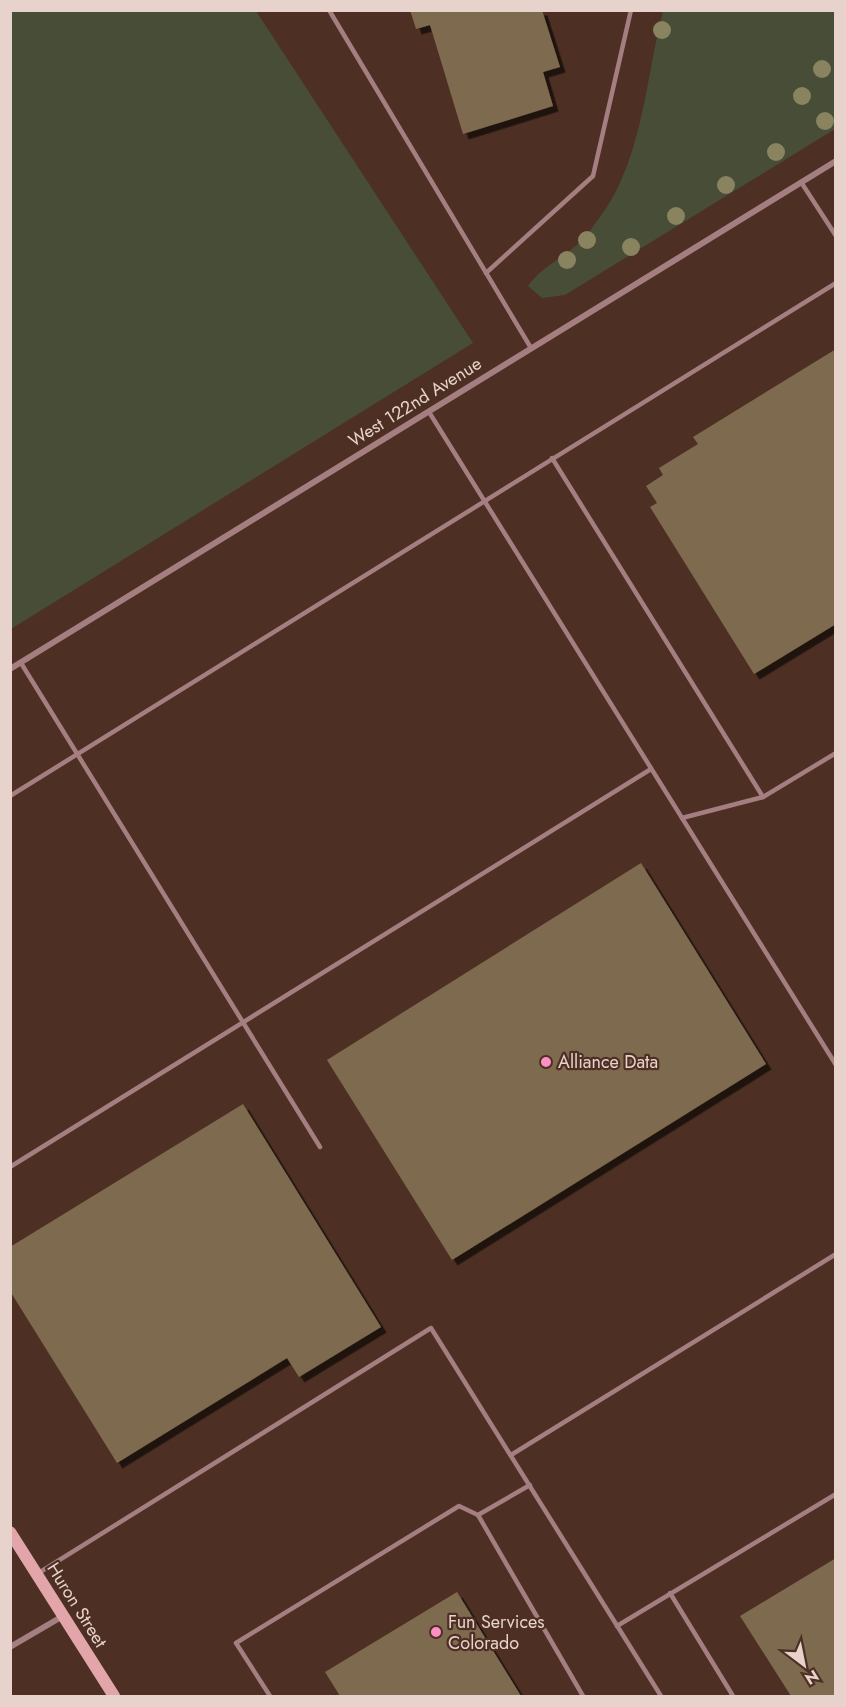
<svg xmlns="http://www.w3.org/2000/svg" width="846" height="1707" viewBox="0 0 846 1707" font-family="Jost,sans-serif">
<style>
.green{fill:#474d36}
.building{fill:#7e6a4f;filter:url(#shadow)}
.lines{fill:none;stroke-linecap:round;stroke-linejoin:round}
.service{stroke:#a57e81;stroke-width:4.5}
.minor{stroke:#a57e81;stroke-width:6}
.secondary{stroke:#e2a5a9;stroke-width:12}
.tree{fill:#89835f}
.poi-dot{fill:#fc8fc3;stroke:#4d2f23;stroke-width:2}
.labels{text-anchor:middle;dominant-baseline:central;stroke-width:4.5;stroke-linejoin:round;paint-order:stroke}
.street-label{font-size:18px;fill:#e7d3cb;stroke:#4d2f23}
.poi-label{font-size:18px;fill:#e7d3cb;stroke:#4d2f23;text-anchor:start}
</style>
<defs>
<filter id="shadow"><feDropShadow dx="5.5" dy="5.5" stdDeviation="0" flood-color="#0009"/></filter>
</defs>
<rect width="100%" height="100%" fill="#4d2f23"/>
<!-- green -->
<g class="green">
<path d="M 11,10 L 256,11 L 473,343 L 11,629 Z"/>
<path d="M 663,11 L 835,11 L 835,129 L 565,295 L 542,298 L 528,286 C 544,263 572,255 589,232 C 599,218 610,204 617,189 C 644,135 648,69 663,11 Z"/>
</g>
<!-- building -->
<g class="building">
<path d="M 410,10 L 542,10 L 560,67 L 543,72 L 553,106 L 463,134 L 430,25 L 416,29 Z"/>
<path d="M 836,349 L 836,624 L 754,674 L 650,507 L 657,503 L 646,486 L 663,475 L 659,468 L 698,444 L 693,437 Z"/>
<path d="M 641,863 L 766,1064 L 452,1260 L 327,1060 Z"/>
<path d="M 243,1104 L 381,1327 L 299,1377 L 287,1358 L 117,1463 L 10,1291 L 10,1247 Z"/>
<path d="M 836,1558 L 836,1696 L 791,1696 L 740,1616 Z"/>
<path d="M 457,1592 L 521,1696 L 340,1696 L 325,1672 Z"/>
</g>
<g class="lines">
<!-- service -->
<g class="service">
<path d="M 329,10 L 531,348"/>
<path d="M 801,182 L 836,236"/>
<path d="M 486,273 L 593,176 L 631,10"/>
<path d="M 429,412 L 836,1065"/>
<path d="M 552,458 L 763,797"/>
<path d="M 21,663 L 320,1147"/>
<path d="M 10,796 L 836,283"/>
<path d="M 682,818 L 763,797 L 836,753"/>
<path d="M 10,1167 L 651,769"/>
<path d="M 511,1455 L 836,1254"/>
<path d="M 478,1515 L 583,1696"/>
<path d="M 37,1574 L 431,1328 L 661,1696"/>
<path d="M 670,1593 L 733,1696"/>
<path d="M 617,1626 L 836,1494"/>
<path d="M 270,1696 L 236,1643 L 459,1506 L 478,1515 L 530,1485"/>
</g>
<!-- minor -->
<g class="minor">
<path d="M 10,669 L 836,161"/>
<path d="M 10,1647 L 63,1616"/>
</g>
<!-- secondary -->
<path class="secondary" d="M 10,1532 L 114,1696"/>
</g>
<!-- trees -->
<g class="tree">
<circle cx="662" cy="30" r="9"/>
<circle cx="822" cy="69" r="9"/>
<circle cx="802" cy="96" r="9"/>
<circle cx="825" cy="121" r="9"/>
<circle cx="776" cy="152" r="9"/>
<circle cx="726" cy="185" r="9"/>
<circle cx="676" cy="216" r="9"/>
<circle cx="587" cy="240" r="9"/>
<circle cx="631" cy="247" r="9"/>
<circle cx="567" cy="260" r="9"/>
</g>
<!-- markers -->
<g class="poi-dot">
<circle cx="546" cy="1062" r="6"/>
<circle cx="436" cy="1632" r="6"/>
</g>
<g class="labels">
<!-- street labels -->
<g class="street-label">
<text transform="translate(415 402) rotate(-32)">West 122nd Avenue</text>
<text transform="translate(77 1605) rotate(58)">Huron Street</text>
</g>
<!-- poi labels -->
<g class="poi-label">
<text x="558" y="1062">Alliance Data</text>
<text x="448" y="1622">Fun Services<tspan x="448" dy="21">Colorado</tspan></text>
</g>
</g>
<!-- border -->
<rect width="846" height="1707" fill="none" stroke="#e7d3cb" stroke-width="24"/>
<!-- north arrow -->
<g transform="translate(804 1665) rotate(148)" stroke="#4d2f23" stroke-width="4.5" paint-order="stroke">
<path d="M0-4.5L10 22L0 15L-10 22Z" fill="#e7d3cb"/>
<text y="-9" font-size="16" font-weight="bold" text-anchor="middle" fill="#e7d3cb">N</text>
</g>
</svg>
